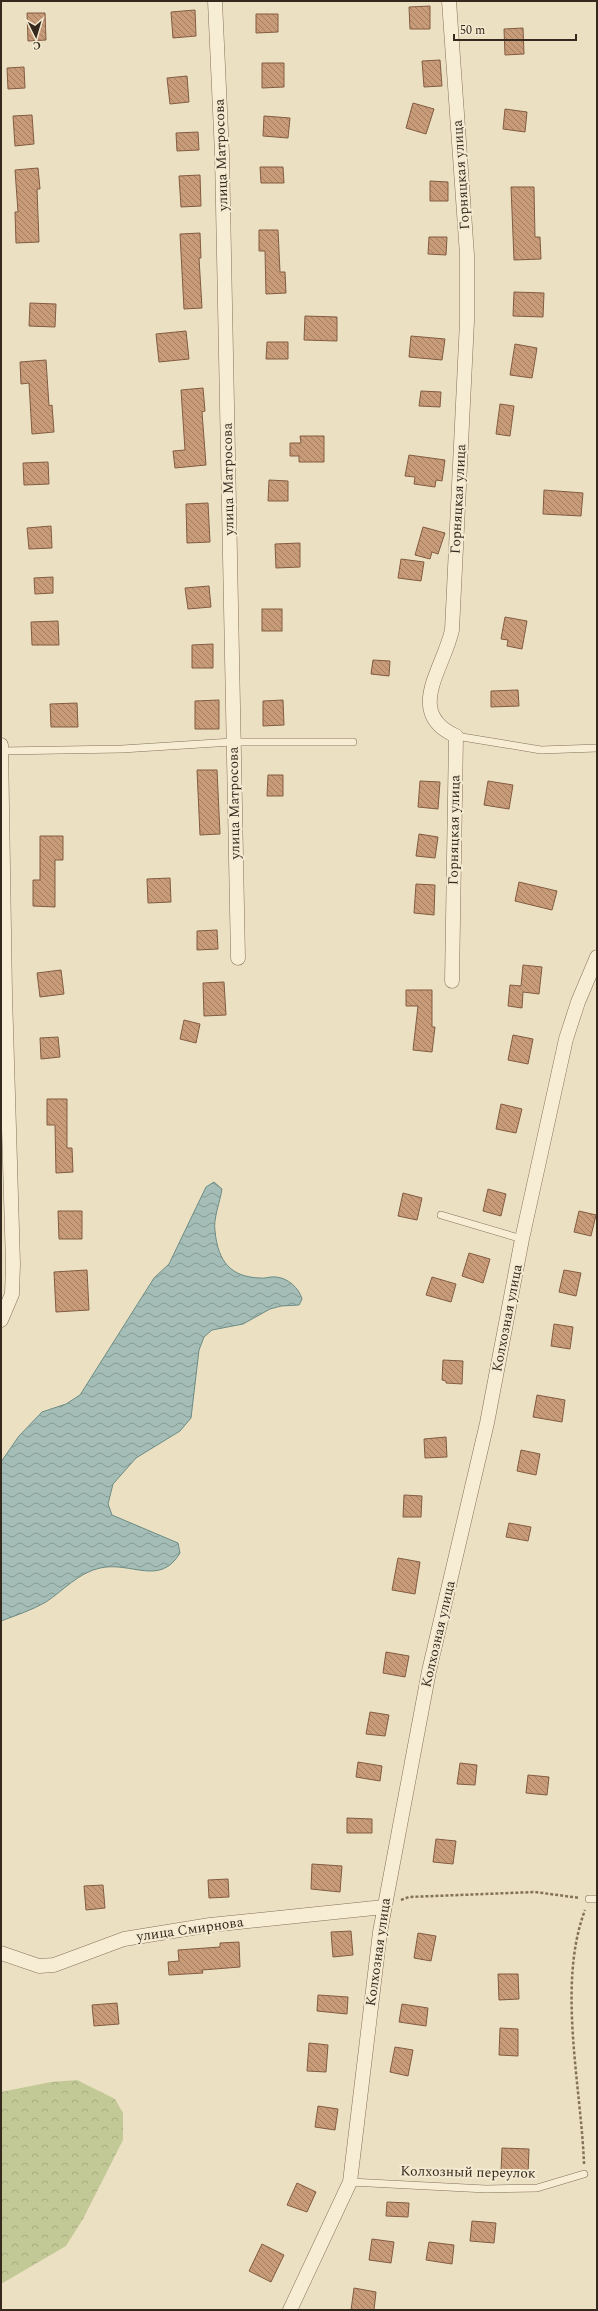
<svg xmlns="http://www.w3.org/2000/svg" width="598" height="2311" viewBox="0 0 598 2311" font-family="Spectral,serif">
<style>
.forest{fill:url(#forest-crowns)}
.water{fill:url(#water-waves);stroke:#6c8c84}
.building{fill:url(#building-back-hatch);stroke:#825c41}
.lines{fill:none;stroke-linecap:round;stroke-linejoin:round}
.lane-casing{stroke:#84715a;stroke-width:8}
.street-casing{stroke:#84715a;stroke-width:15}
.path{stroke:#84715a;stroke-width:2.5;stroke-dasharray:3 2;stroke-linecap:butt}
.lane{stroke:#f7edd4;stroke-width:7}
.street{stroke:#f7edd4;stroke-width:14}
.labels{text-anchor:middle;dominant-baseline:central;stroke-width:4;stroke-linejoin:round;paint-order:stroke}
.street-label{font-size:14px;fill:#35291d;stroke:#f3ead1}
</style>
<defs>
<pattern id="forest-crowns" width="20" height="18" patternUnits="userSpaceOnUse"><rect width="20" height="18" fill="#c2c996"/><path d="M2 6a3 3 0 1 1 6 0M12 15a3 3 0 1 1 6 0" fill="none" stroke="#a7ad81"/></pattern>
<pattern id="water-waves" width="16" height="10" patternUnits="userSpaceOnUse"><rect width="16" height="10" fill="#a4beb7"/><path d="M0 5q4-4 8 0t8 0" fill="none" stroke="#869a94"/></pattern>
<pattern id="building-back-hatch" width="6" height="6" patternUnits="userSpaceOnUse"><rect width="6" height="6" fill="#c89b79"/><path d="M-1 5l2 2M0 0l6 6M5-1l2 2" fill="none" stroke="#a37e63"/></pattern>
</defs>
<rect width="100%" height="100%" fill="#ece0c2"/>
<!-- forest -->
<path class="forest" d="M 77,2080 L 115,2099 L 123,2113 L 123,2140 L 83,2219 L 66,2246 L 1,2284 L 1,2092 L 51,2082 Z"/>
<!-- water -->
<path class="water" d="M 214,1182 L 222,1189 C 220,1202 213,1219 215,1231 C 218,1262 231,1277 260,1278 C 265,1279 271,1276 276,1277 C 288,1278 299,1288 302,1299 L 299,1305 L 281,1306 L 270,1309 L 243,1324 L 212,1330 L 204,1337 L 199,1350 L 191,1418 L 180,1431 L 136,1458 L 113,1484 L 108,1504 L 112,1515 L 178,1543 L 180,1553 C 160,1587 131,1561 100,1568 C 78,1573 64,1590 46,1602 C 32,1610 17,1615 1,1621 L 1,1462 L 19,1436 L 42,1412 L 66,1404 L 80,1395 L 154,1278 L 169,1264 L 206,1187 Z"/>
<!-- building -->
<g class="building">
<path d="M 430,6 L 430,29 L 410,29 L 409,7 Z"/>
<path d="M 195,10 L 196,36 L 173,38 L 171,12 Z"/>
<path d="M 27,13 L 45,13 L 46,40 L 28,41 Z"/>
<path d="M 256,14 L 278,14 L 278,32 L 256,33 Z"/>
<path d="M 523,28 L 524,54 L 505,55 L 504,29 Z"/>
<path d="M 440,60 L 442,86 L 424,87 L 422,61 Z"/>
<path d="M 262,63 L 284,63 L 284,87 L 262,88 Z"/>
<path d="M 24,67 L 25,88 L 8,89 L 7,68 Z"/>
<path d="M 187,76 L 189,102 L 170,104 L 167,78 Z"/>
<path d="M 413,103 L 434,109 L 426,134 L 406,128 Z"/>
<path d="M 505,109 L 527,112 L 525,132 L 503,129 Z"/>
<path d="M 32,115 L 34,144 L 15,146 L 13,116 Z"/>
<path d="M 264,116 L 290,118 L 288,138 L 263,136 Z"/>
<path d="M 198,132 L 199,150 L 177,151 L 176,133 Z"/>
<path d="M 260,167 L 283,167 L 284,183 L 261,183 Z"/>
<path d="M 38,168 L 40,189 L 37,189 L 39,242 L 16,243 L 15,212 L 18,212 L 15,170 Z"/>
<path d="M 200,175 L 201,206 L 181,207 L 179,176 Z"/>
<path d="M 430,181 L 448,182 L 448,201 L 430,201 Z"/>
<path d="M 511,187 L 534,187 L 535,237 L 540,237 L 541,259 L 514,260 Z"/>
<path d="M 259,230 L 278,230 L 280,272 L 285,272 L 286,293 L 266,294 L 265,251 L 259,251 Z"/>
<path d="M 200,233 L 201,258 L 199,258 L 202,308 L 184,309 L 180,234 Z"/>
<path d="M 429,237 L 447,237 L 446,255 L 428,254 Z"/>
<path d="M 514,292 L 544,293 L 543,317 L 513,316 Z"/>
<path d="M 30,303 L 56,304 L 55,327 L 29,326 Z"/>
<path d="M 305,316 L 337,317 L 337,341 L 304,340 Z"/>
<path d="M 186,331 L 189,359 L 159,362 L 156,334 Z"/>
<path d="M 411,336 L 445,339 L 442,360 L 409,357 Z"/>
<path d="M 267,342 L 288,342 L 288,359 L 266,359 Z"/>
<path d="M 515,344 L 537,348 L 532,378 L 510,375 Z"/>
<path d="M 46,360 L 49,406 L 52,405 L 54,432 L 32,434 L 29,383 L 21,384 L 20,362 Z"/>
<path d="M 203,388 L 205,411 L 202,412 L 206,465 L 175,468 L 173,451 L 185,450 L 181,390 Z"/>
<path d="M 421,391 L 441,392 L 440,407 L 419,406 Z"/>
<path d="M 500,404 L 514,406 L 510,436 L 496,434 Z"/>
<path d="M 300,436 L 324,436 L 324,462 L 299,462 L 299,456 L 290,456 L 290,443 L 301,443 Z"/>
<path d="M 409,455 L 445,460 L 442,481 L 436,480 L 435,487 L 414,484 L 415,477 L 405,476 Z"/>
<path d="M 48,462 L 49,484 L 24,485 L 23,463 Z"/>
<path d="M 269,480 L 288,481 L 288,501 L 268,501 Z"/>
<path d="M 544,490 L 583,493 L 581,516 L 543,514 Z"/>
<path d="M 208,503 L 210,542 L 187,543 L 186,504 Z"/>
<path d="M 51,526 L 52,548 L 29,549 L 27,528 Z"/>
<path d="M 423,527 L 445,533 L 438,554 L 432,552 L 430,559 L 415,555 Z"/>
<path d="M 300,543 L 300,567 L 276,568 L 275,544 Z"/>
<path d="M 401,559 L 424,562 L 421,581 L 398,578 Z"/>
<path d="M 53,577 L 53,593 L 35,594 L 34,578 Z"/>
<path d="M 209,586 L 211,607 L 188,609 L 185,588 Z"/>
<rect x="262" y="609" width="20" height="22"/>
<path d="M 505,617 L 527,621 L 522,649 L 507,646 L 508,640 L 501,639 Z"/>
<path d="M 58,621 L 59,645 L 32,645 L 31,622 Z"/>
<path d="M 213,644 L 213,668 L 192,668 L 192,645 Z"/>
<path d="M 373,660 L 390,661 L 389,676 L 371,674 Z"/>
<path d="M 518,690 L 519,706 L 491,707 L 491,691 Z"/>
<path d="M 219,700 L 219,729 L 195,729 L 195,701 Z"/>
<path d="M 283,700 L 284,725 L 263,726 L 263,701 Z"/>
<path d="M 77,703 L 78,727 L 51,727 L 50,704 Z"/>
<path d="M 197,770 L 217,770 L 220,834 L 200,835 Z"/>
<path d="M 268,775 L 283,775 L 283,796 L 267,796 Z"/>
<path d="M 420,781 L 440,782 L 438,809 L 418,807 Z"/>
<path d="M 488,781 L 513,785 L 509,809 L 484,805 Z"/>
<path d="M 419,834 L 438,837 L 435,858 L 416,856 Z"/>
<path d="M 40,836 L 63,836 L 63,860 L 55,860 L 55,907 L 33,906 L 33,880 L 40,880 Z"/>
<path d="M 170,878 L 171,902 L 148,903 L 147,879 Z"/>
<path d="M 519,882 L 557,891 L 552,910 L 515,901 Z"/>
<path d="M 416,884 L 435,885 L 434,915 L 414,913 Z"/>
<path d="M 217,930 L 218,949 L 197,950 L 197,931 Z"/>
<path d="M 523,965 L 542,967 L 539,994 L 523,992 L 522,1008 L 508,1006 L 510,985 L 521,986 Z"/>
<path d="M 61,970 L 64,994 L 40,997 L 37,973 Z"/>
<path d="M 224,982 L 226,1015 L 204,1016 L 203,983 Z"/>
<path d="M 406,990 L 432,990 L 432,1027 L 435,1027 L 432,1052 L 413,1050 L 418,1006 L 406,1006 Z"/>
<path d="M 184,1020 L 200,1024 L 196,1043 L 180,1039 Z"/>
<path d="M 513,1035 L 533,1039 L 528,1064 L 508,1060 Z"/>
<path d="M 58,1037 L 60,1057 L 41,1059 L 40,1038 Z"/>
<path d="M 47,1099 L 67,1099 L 67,1148 L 72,1148 L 73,1172 L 56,1173 L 55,1125 L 47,1125 Z"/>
<path d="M 501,1104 L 522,1109 L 516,1133 L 496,1129 Z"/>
<path d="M 488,1189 L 506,1194 L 501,1216 L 483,1211 Z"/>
<path d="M 403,1193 L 422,1198 L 417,1220 L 398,1216 Z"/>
<path d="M 58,1211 L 82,1211 L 82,1239 L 59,1239 Z"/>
<path d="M 579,1211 L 596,1215 L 591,1236 L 574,1232 Z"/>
<path d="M 469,1253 L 490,1259 L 483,1283 L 462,1276 Z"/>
<path d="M 87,1270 L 89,1310 L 56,1312 L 54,1272 Z"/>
<path d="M 564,1270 L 581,1273 L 576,1296 L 559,1292 Z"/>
<path d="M 432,1277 L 456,1284 L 451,1302 L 426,1295 Z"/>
<path d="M 554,1324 L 573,1327 L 570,1349 L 551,1346 Z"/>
<path d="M 443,1360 L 463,1361 L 462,1384 L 446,1383 L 446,1381 L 442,1380 Z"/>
<path d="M 537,1395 L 565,1400 L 562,1422 L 533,1417 Z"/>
<path d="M 446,1437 L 447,1457 L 425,1458 L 424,1439 Z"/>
<path d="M 521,1450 L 540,1454 L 536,1475 L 517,1471 Z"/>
<path d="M 404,1495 L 422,1496 L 421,1517 L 403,1517 Z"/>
<path d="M 509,1523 L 531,1527 L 528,1541 L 506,1537 Z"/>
<path d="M 398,1558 L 420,1562 L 415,1594 L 392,1590 Z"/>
<path d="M 386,1652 L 409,1656 L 405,1677 L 383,1673 Z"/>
<path d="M 370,1712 L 389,1715 L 385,1736 L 366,1734 Z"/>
<path d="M 358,1762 L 382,1766 L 380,1781 L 356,1777 Z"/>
<path d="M 460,1763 L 477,1765 L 475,1785 L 457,1784 Z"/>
<path d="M 528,1775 L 549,1777 L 547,1795 L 526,1793 Z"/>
<path d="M 347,1818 L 372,1819 L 372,1833 L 347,1833 Z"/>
<path d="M 436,1839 L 456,1841 L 453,1864 L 433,1862 Z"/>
<path d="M 312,1864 L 342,1866 L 340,1892 L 311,1889 Z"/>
<path d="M 228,1879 L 229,1897 L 209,1898 L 208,1880 Z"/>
<path d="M 103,1885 L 105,1908 L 86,1910 L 84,1886 Z"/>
<path d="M 351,1931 L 353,1955 L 333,1957 L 331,1932 Z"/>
<path d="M 418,1933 L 436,1936 L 431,1961 L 414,1958 Z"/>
<path d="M 239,1942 L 240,1967 L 202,1970 L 203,1973 L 169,1975 L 168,1962 L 179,1961 L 178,1950 L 220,1947 L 220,1943 Z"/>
<path d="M 498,1974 L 518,1974 L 519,1999 L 499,2000 Z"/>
<path d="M 318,1995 L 348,1997 L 347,2014 L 317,2011 Z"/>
<path d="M 117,2003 L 119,2024 L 94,2026 L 92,2005 Z"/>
<path d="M 402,2004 L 428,2008 L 426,2026 L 399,2022 Z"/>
<path d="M 500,2028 L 518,2029 L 518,2056 L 499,2055 Z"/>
<path d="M 309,2043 L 328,2045 L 326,2072 L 307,2071 Z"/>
<path d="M 395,2047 L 413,2050 L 408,2076 L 390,2072 Z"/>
<path d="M 318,2106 L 338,2109 L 335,2130 L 315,2127 Z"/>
<path d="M 502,2148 L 529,2149 L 528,2174 L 501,2172 Z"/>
<path d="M 297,2183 L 316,2192 L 307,2212 L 287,2205 Z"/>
<path d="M 387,2202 L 409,2203 L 408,2217 L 386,2216 Z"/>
<path d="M 472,2221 L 496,2223 L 494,2243 L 470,2241 Z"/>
<path d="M 372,2239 L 394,2242 L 391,2263 L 369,2260 Z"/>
<path d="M 429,2242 L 454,2245 L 452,2264 L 426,2260 Z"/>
<path d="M 262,2244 L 284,2255 L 271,2282 L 249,2271 Z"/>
<path d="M 354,2288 L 376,2292 L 374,2310 L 351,2310 Z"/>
</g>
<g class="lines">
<!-- lane casing -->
<g class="lane-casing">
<g id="lane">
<path d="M 456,736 L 541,750 L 597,748"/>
<path d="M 1,751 L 122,749 L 232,742 L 353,742"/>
<path d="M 441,1215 L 522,1239"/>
<path d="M 589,1899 L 597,1899"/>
<path d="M 350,2182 L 486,2189 L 537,2188 L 584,2174"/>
</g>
</g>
<!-- street casing -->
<g class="street-casing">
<g id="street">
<path d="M 215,1 L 222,154 L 238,958"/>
<path d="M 449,1 L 467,255 L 467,321 L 452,630 C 444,668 404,713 456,736 L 452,981"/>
<path d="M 1,745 L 5,994 L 13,1264 L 12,1294 L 1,1320"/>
<path d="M 1,1953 L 39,1966 L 54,1965 L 124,1939 L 210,1925 L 384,1907"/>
<path d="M 290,2310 L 350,2182 L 380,1932 L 429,1671 L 487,1423 L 522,1239 L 566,1039 L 578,1002 L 597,957"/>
</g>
</g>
<!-- path -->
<g class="path">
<path d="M 401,1900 L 409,1897 L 535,1892 L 580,1898"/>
<path d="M 584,2164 C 581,2085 557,1984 585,1910"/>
</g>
<!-- lane -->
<use href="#lane" class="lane"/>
<!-- street -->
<use href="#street" class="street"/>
</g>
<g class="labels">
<!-- street labels -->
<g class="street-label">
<text transform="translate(221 155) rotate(-92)">улица Матросова</text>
<text transform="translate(461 175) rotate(-94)">Горняцкая улица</text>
<text transform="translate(228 479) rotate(-91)">улица Матросова</text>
<text transform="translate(458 499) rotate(-87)">Горняцкая улица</text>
<text transform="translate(234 803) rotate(-91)">улица Матросова</text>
<text transform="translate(454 830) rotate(-89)">Горняцкая улица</text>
<text transform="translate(507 1318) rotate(-79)">Колхозная улица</text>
<text transform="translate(438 1634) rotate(-77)">Колхозная улица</text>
<text transform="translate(190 1929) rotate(-8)">улица Смирнова</text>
<text transform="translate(378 1952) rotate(-82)">Колхозная улица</text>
<text transform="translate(468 2172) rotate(1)">Колхозный переулок</text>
</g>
</g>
<!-- border -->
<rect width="598" height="2311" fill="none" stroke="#35291d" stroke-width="4"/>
<!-- north arrow -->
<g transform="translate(36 36) rotate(175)" stroke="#f3ead1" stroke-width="3" paint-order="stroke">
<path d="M0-3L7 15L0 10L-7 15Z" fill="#35291d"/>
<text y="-6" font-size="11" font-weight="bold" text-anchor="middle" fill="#35291d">С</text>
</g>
<!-- scale -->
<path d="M454 34v6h122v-6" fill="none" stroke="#35291d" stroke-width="2"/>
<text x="460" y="34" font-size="12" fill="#35291d" stroke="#f3ead1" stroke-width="3" paint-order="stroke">50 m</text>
</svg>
